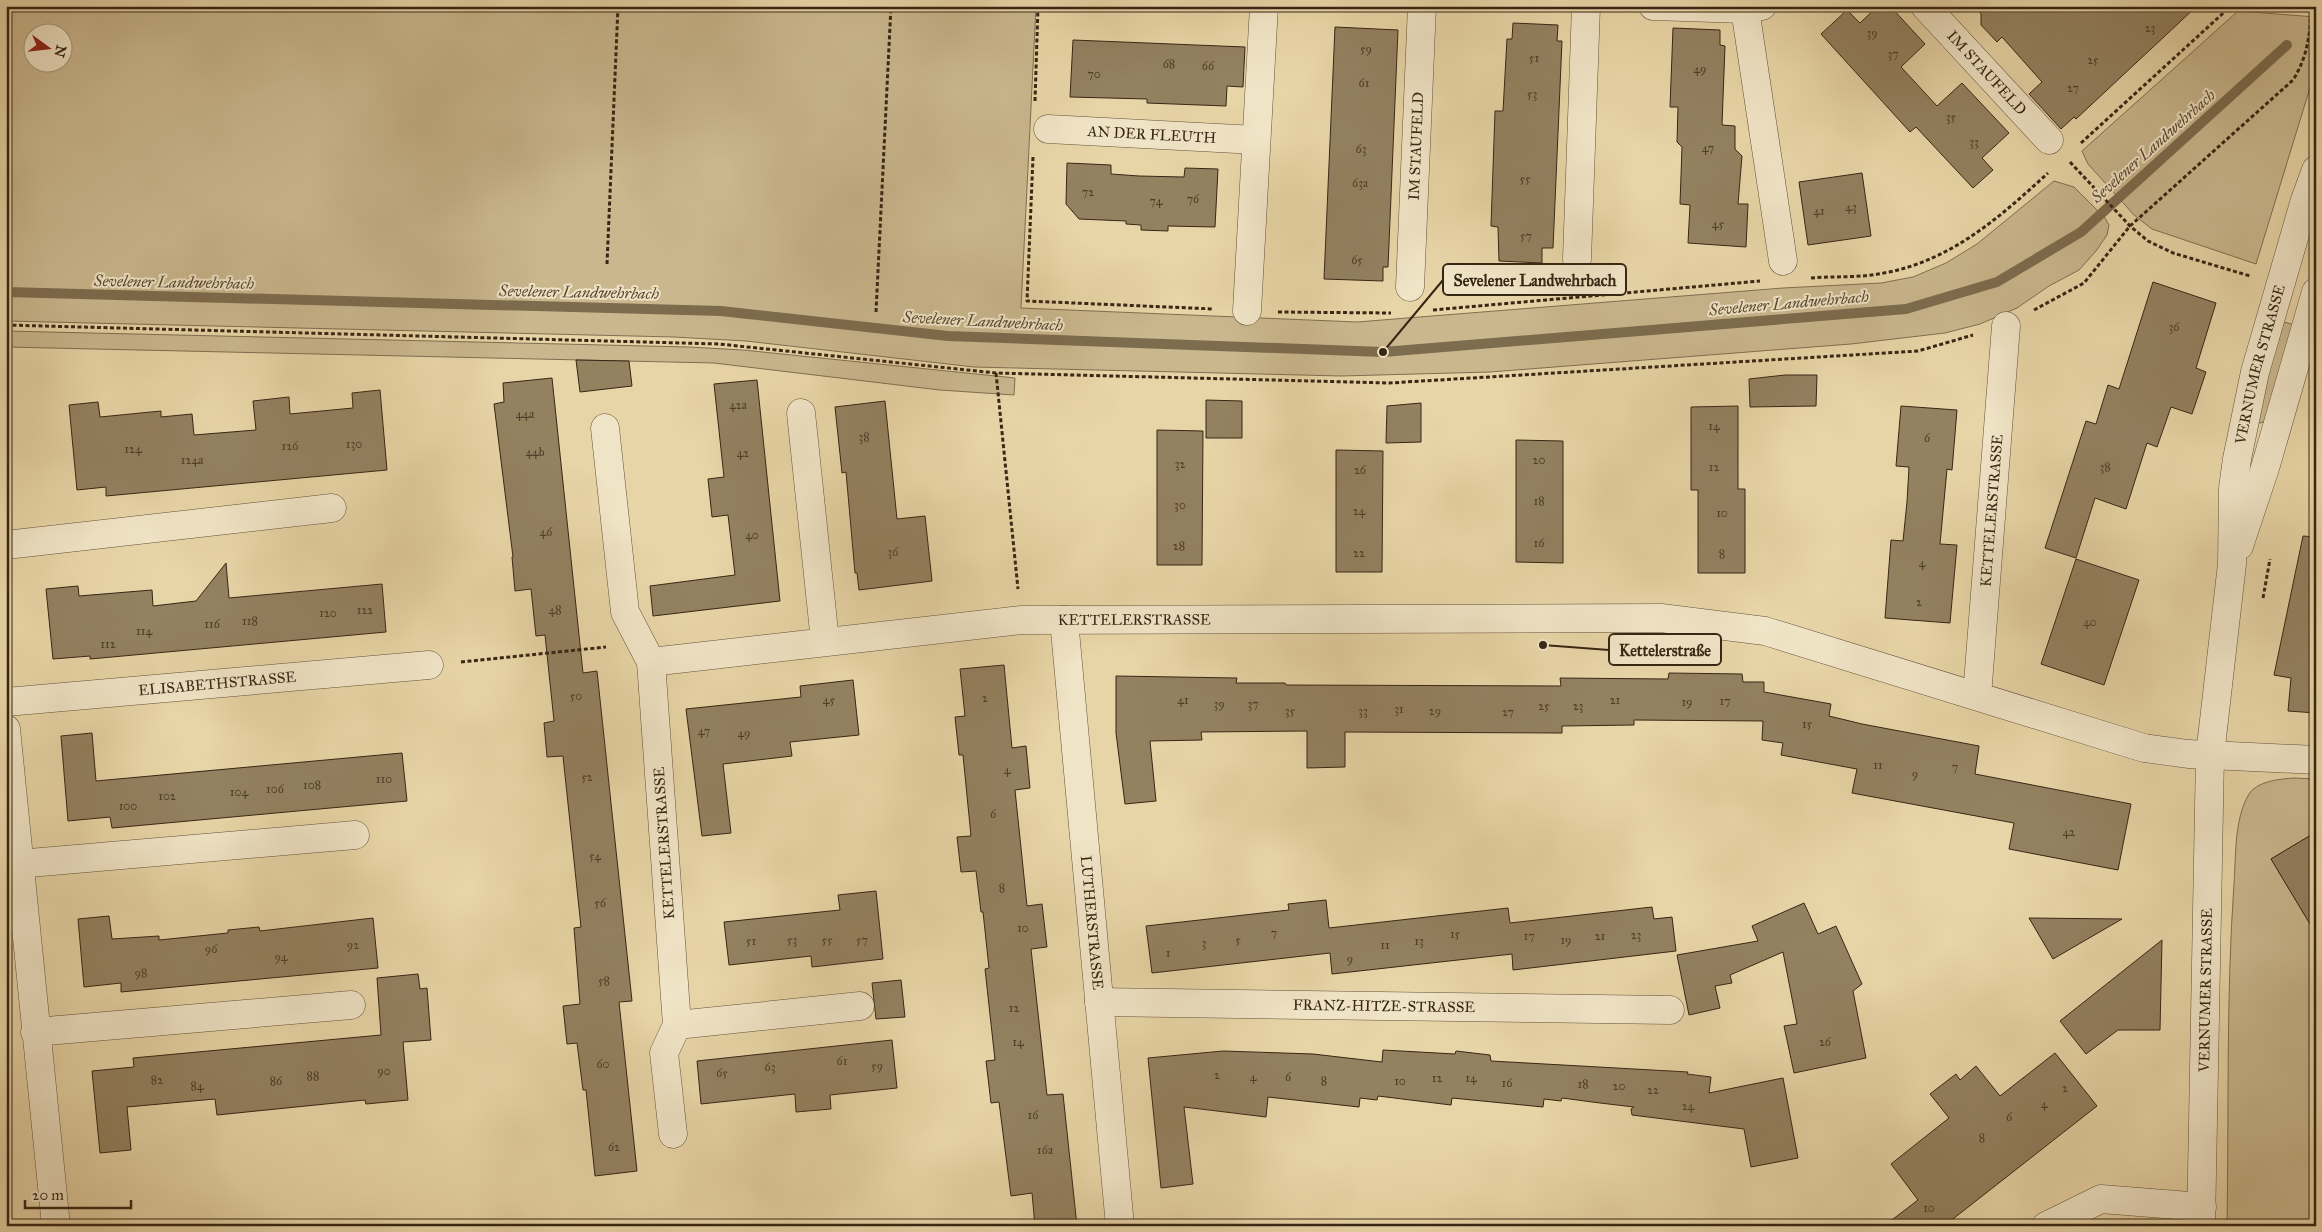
<svg xmlns="http://www.w3.org/2000/svg" width="2322" height="1232" viewBox="0 0 2322 1232" font-family="'IM FELL Great Primer',serif">
<style>
.green{fill:#cab78e;stroke:#806e51;fill-rule:evenodd}
.lines{fill:none;stroke-linecap:round;stroke-linejoin:round}
.stream{stroke:#7d6c4e;stroke-width:10}
.building{fill:#938160;stroke:#372614}
.minor-casing{stroke:#635239;stroke-width:29}
.path{stroke:#372614;stroke-width:3;stroke-dasharray:4 2.5;stroke-linecap:butt}
.minor{stroke:#f0e4c6;stroke-width:28}
.labels{text-anchor:middle;dominant-baseline:central;stroke-width:4;stroke-linejoin:round;paint-order:stroke}
.number-label{font-size:12px;fill:#4e3d27}
.street-label{font-size:15px;fill:#372614;stroke:#f0e4c6}
.water-label{font-size:16px;font-style:italic;fill:#5a4931;stroke:#f0e4c6}
.leader{fill:none;stroke:#372614;stroke-width:2}
.callout-dot{fill:#372614;stroke:#f0e4c6;stroke-width:2}
.callout{fill:#f0e4c6;stroke:#372614;stroke-width:2}
.callout-label{font-size:16px;text-anchor:middle;font-weight:bold;fill:#372614}
</style>
<rect width="100%" height="100%" fill="#e8d5a7"/>
<filter id="stains"><feTurbulence type="fractalNoise" baseFrequency=".004" numOctaves="4"/><feColorMatrix values="0 0 0 0 .2 0 0 0 0 .09 0 0 0 0 .02 0 0 0 .5 -.17"/></filter>
<radialGradient id="worn" r=".72"><stop offset=".6" stop-color="#630" stop-opacity="0"/><stop offset="1" stop-color="#630" stop-opacity=".3"/></radialGradient>
<!-- green -->
<g class="green">
<path d="M 6,6 L 1036,6 L 1021,308 L 1357,322 L 1783,288 L 1881,283 L 1913,277 L 1946,263 L 1977,244 L 2054,181 L 2074,187 L 2105,218 L 2109,225 L 2107,235 L 2096,251 L 2079,270 L 2049,286 L 2017,308 L 1980,324 L 1945,333 L 1851,344 L 1490,372 L 1341,376 L 974,367 L 746,341 L 674,337 L 6,321 ZM 32,32 L 62,32 L 62,62 L 32,62 Z"/>
<path d="M 2238,11 L 2316,17 L 2316,68 L 2256,264 L 2152,229 L 2134,215 L 2088,164 L 2082,151 Z"/>
<path d="M 2280,321 L 2295,325 L 2267,421 L 2260,423 L 2256,421 Z"/>
<path d="M 6,331 L 689,347 L 743,350 L 1015,378 L 1014,395 L 940,390 L 714,363 L 6,347 Z"/>
<path d="M 2294,778 L 2316,779 L 2316,832 L 2271,859 L 2316,934 L 2316,1226 L 2227,1226 C 2229,1112 2226,997 2234,884 C 2236,856 2234,819 2249,794 C 2257,781 2280,779 2294,778 Z"/>
</g>
<g class="lines">
<!-- stream -->
<path class="stream" d="M 6,292 L 721,311 L 948,336 L 1383,352 L 1906,309 L 1997,282 L 2081,232 L 2287,45"/>
</g>
<!-- building -->
<g class="building">
<path d="M 1878,6 L 1890,6 L 1925,44 L 1901,67 L 1937,106 L 1962,83 L 2009,133 L 1982,158 L 1993,170 L 1973,188 L 1916,127 L 1910,132 L 1821,34 L 1847,10 L 1860,23 Z"/>
<path d="M 1974,6 L 2197,6 L 2076,119 L 2074,117 L 2061,129 L 2029,94 L 2042,82 L 2002,37 L 1997,42 L 1981,25 L 1981,14 Z"/>
<path d="M 1513,23 L 1558,25 L 1557,41 L 1562,41 L 1553,248 L 1542,248 L 1542,263 L 1499,261 L 1498,227 L 1491,226 L 1495,111 L 1503,111 L 1507,39 L 1512,39 Z"/>
<path d="M 1335,27 L 1398,30 L 1388,267 L 1383,267 L 1383,281 L 1324,279 Z"/>
<path d="M 1673,28 L 1720,30 L 1720,45 L 1725,46 L 1722,125 L 1735,126 L 1735,149 L 1742,156 L 1738,204 L 1748,204 L 1746,247 L 1688,243 L 1690,205 L 1680,204 L 1682,147 L 1677,142 L 1678,107 L 1670,107 Z"/>
<path d="M 1073,40 L 1245,47 L 1243,87 L 1227,86 L 1226,106 L 1147,103 L 1147,99 L 1070,97 Z"/>
<path d="M 1067,163 L 1111,165 L 1111,174 L 1139,176 L 1184,177 L 1185,168 L 1218,169 L 1215,227 L 1168,226 L 1168,231 L 1141,230 L 1141,225 L 1126,224 L 1126,221 L 1079,219 L 1066,204 Z"/>
<path d="M 1862,173 L 1871,236 L 1808,245 L 1799,182 Z"/>
<path d="M 2153,282 L 2216,303 L 2196,368 L 2206,372 L 2192,414 L 2171,407 L 2157,447 L 2147,443 L 2126,509 L 2095,498 L 2076,558 L 2045,548 L 2086,421 L 2096,424 L 2108,385 L 2119,389 Z"/>
<path d="M 576,360 L 629,361 L 632,386 L 580,392 Z"/>
<path d="M 1785,375 L 1817,375 L 1816,406 L 1750,407 L 1749,379 Z"/>
<path d="M 552,378 L 583,673 L 597,671 L 632,1001 L 619,1002 L 637,1171 L 595,1176 L 586,1090 L 583,1090 L 577,1043 L 567,1044 L 563,1006 L 580,1004 L 574,928 L 581,927 L 563,756 L 547,757 L 544,723 L 554,721 L 545,635 L 536,636 L 531,589 L 515,591 L 512,557 L 513,557 L 494,404 L 504,402 L 503,383 Z"/>
<path d="M 757,380 L 780,601 L 653,616 L 650,586 L 735,575 L 728,515 L 712,517 L 708,479 L 724,477 L 714,384 Z"/>
<path d="M 380,390 L 387,470 L 106,496 L 106,487 L 77,490 L 69,405 L 98,402 L 100,417 L 161,411 L 161,417 L 192,414 L 194,435 L 256,430 L 253,401 L 289,397 L 290,414 L 353,408 L 352,393 Z"/>
<path d="M 1206,400 L 1242,401 L 1242,438 L 1206,438 Z"/>
<path d="M 885,401 L 897,519 L 925,516 L 932,581 L 859,590 L 857,573 L 855,573 L 846,472 L 842,473 L 835,407 Z"/>
<path d="M 1421,403 L 1421,442 L 1386,443 L 1387,406 Z"/>
<path d="M 1738,406 L 1738,489 L 1745,489 L 1745,573 L 1698,573 L 1698,490 L 1691,490 L 1691,407 Z"/>
<path d="M 1901,406 L 1957,410 L 1952,470 L 1947,469 L 1940,544 L 1957,545 L 1950,623 L 1885,618 L 1891,540 L 1903,541 L 1907,502 L 1909,467 L 1896,466 Z"/>
<path d="M 1157,430 L 1203,431 L 1202,565 L 1157,565 Z"/>
<path d="M 1516,440 L 1563,441 L 1563,563 L 1516,562 Z"/>
<path d="M 1336,450 L 1383,451 L 1382,572 L 1336,572 Z"/>
<path d="M 2303,536 L 2316,537 L 2316,713 L 2288,711 L 2291,678 L 2274,675 Z"/>
<path d="M 2076,559 L 2139,580 L 2104,685 L 2041,664 Z"/>
<path d="M 226,563 L 229,598 L 382,584 L 386,632 L 90,659 L 90,656 L 53,659 L 46,589 L 78,586 L 79,596 L 152,590 L 153,606 L 196,601 Z"/>
<path d="M 1004,665 L 1012,748 L 1026,746 L 1030,788 L 1015,790 L 1027,906 L 1042,904 L 1047,947 L 1031,949 L 1047,1095 L 1063,1094 L 1077,1226 L 1035,1226 L 1032,1193 L 1011,1196 L 999,1102 L 991,1103 L 986,1061 L 995,1060 L 985,969 L 989,968 L 983,912 L 981,912 L 976,871 L 961,872 L 957,837 L 971,836 L 963,755 L 959,755 L 955,717 L 965,716 L 960,669 Z"/>
<path d="M 1669,673 L 1742,674 L 1743,682 L 1764,682 L 1764,692 L 1831,704 L 1829,716 L 1862,724 L 1979,746 L 1975,774 L 2131,804 L 2118,870 L 2009,849 L 2014,823 L 1852,793 L 1857,769 L 1781,755 L 1783,743 L 1762,740 L 1763,721 L 1634,720 L 1634,725 L 1562,726 L 1562,733 L 1345,732 L 1345,767 L 1307,768 L 1307,731 L 1201,732 L 1202,740 L 1150,741 L 1156,801 L 1125,804 L 1116,733 L 1116,676 L 1237,678 L 1236,683 L 1285,683 L 1286,685 L 1561,686 L 1560,678 L 1668,679 Z"/>
<path d="M 853,680 L 859,735 L 790,742 L 792,756 L 723,764 L 731,833 L 702,836 L 686,709 L 801,697 L 800,686 Z"/>
<path d="M 92,733 L 96,781 L 402,753 L 407,801 L 112,828 L 110,817 L 68,821 L 61,736 Z"/>
<path d="M 2316,832 L 2316,934 L 2271,859 Z"/>
<path d="M 876,891 L 883,959 L 812,967 L 811,956 L 729,965 L 724,922 L 840,910 L 838,895 Z"/>
<path d="M 1326,900 L 1329,928 L 1508,908 L 1510,923 L 1652,907 L 1654,919 L 1672,917 L 1676,951 L 1513,970 L 1512,954 L 1332,974 L 1330,953 L 1152,973 L 1146,926 L 1289,910 L 1288,904 Z"/>
<path d="M 1804,903 L 1818,934 L 1836,926 L 1862,984 L 1853,991 L 1866,1058 L 1794,1073 L 1784,1026 L 1797,1024 L 1783,952 L 1730,975 L 1732,983 L 1715,986 L 1720,1008 L 1689,1015 L 1677,955 L 1758,941 L 1752,926 Z"/>
<path d="M 109,916 L 112,939 L 159,936 L 159,940 L 228,933 L 228,930 L 259,927 L 260,931 L 373,918 L 378,968 L 121,992 L 121,983 L 84,987 L 78,919 Z"/>
<path d="M 2029,918 L 2122,919 L 2053,959 Z"/>
<path d="M 2162,940 L 2160,1030 L 2118,1030 L 2086,1054 L 2060,1021 Z"/>
<path d="M 418,974 L 420,989 L 427,988 L 431,1040 L 403,1042 L 408,1100 L 366,1104 L 365,1100 L 217,1115 L 215,1099 L 127,1107 L 131,1150 L 100,1153 L 92,1071 L 134,1067 L 133,1058 L 381,1035 L 377,978 Z"/>
<path d="M 901,980 L 905,1017 L 876,1019 L 872,983 Z"/>
<path d="M 892,1040 L 897,1088 L 830,1095 L 831,1109 L 796,1112 L 795,1094 L 701,1104 L 697,1061 Z"/>
<path d="M 1383,1050 L 1455,1054 L 1456,1051 L 1490,1055 L 1491,1061 L 1688,1072 L 1687,1074 L 1711,1077 L 1709,1093 L 1783,1078 L 1798,1158 L 1751,1167 L 1744,1129 L 1632,1115 L 1631,1109 L 1634,1107 L 1600,1103 L 1562,1098 L 1561,1101 L 1544,1099 L 1543,1107 L 1452,1098 L 1451,1105 L 1378,1096 L 1377,1100 L 1360,1098 L 1359,1107 L 1268,1097 L 1266,1117 L 1184,1107 L 1193,1184 L 1161,1188 L 1148,1058 L 1223,1051 L 1313,1054 L 1382,1062 Z"/>
<path d="M 2055,1053 L 2097,1106 L 1944,1226 L 1884,1226 L 1918,1200 L 1891,1164 L 1949,1118 L 1930,1094 L 1956,1074 L 1960,1080 L 1976,1066 L 2000,1096 Z"/>
</g>
<g class="lines">
<!-- minor casing -->
<g class="minor-casing">
<g id="minor">
<path d="M 1653,6 L 1745,9 L 1762,6"/>
<path id="s1" d="M 1925,6 L 2049,140"/>
<path d="M 1745,9 L 1783,261"/>
<path id="s2" d="M 1048,129 L 1256,140"/>
<path d="M 1577,259 L 1586,6"/>
<path id="s3" d="M 1410,287 L 1422,6"/>
<path d="M 1247,311 L 1264,6"/>
<path d="M 801,413 L 825,641"/>
<path d="M 605,428 L 625,612 L 651,662"/>
<path d="M 6,545 L 332,508"/>
<path d="M 2239,546 L 2265,468 L 2316,292"/>
<path id="s4" d="M 1064,620 L 1120,1226"/>
<path id="s5" d="M 1977,696 L 2006,326"/>
<path id="s6" d="M 6,702 L 429,665"/>
<path d="M 6,729 L 56,1226"/>
<path d="M 18,864 L 355,835"/>
<path id="s7" d="M 1099,1002 L 1670,1010"/>
<path d="M 677,1025 L 860,1006"/>
<path d="M 35,1032 L 351,1005"/>
<path id="s8" d="M 673,1134 L 664,1053 L 677,1025 L 651,662 L 1022,620 L 1661,618 L 1765,631 L 2144,748 L 2188,754 L 2316,760"/>
<path d="M 2046,1226 L 2101,1199 L 2202,1207"/>
<path id="s9" d="M 2201,1226 L 2210,755 L 2232,564 L 2233,488 L 2237,459 L 2255,372 L 2305,200 L 2316,170"/>
</g>
</g>
<!-- path -->
<g class="path">
<path d="M 2285,6 L 2316,9"/>
<path d="M 1035,101 L 1038,6"/>
<path d="M 2081,143 L 2231,6"/>
<path d="M 1033,157 L 1027,301 L 1214,309"/>
<path d="M 2070,162 L 2130,226 L 2148,241 L 2173,253 L 2250,276"/>
<path d="M 607,264 L 618,6"/>
<path d="M 1811,278 C 1835,276 1861,278 1884,273 C 1951,261 2000,217 2048,173"/>
<path d="M 1433,310 L 1760,281"/>
<path d="M 2034,310 L 2084,283 L 2130,226 L 2293,80 C 2308,56 2309,36 2312,9"/>
<path d="M 876,312 L 891,6"/>
<path d="M 1278,312 L 1391,313"/>
<path d="M 6,325 L 719,344 L 996,373 L 1389,383 L 1918,351 L 1973,335"/>
<path d="M 996,373 L 1018,589"/>
<path d="M 2263,598 L 2270,559"/>
<path d="M 461,662 L 606,647"/>
</g>
<!-- minor -->
<use href="#minor" class="minor"/>
</g>
<g class="labels">
<!-- number labels -->
<g class="number-label">
<text x="2150" y="28">23</text>
<text x="1872" y="33">39</text>
<text x="1366" y="49">59</text>
<text x="1893" y="54">37</text>
<text x="1534" y="58">51</text>
<text x="2093" y="60">25</text>
<text x="1169" y="64">68</text>
<text x="1208" y="66">66</text>
<text x="1700" y="69">49</text>
<text x="1094" y="74">70</text>
<text x="1364" y="83">61</text>
<text x="2073" y="88">27</text>
<text x="1532" y="94">53</text>
<text x="1951" y="117">35</text>
<text x="1974" y="142">33</text>
<text x="1708" y="148">47</text>
<text x="1361" y="149">63</text>
<text x="1525" y="179">55</text>
<text x="1360" y="183">63a</text>
<text x="1088" y="192">72</text>
<text x="1193" y="199">76</text>
<text x="1156" y="201">74</text>
<text x="1851" y="207">43</text>
<text x="1819" y="211">41</text>
<text x="1718" y="224">45</text>
<text x="1526" y="236">57</text>
<text x="1357" y="260">65</text>
<text x="2174" y="327">36</text>
<text x="738" y="405">42a</text>
<text x="525" y="414">44a</text>
<text x="1714" y="426">14</text>
<text x="864" y="437">38</text>
<text x="1927" y="438">6</text>
<text x="354" y="444">130</text>
<text x="290" y="446">126</text>
<text x="133" y="449">124</text>
<text x="535" y="452">44b</text>
<text x="743" y="453">42</text>
<text x="192" y="460">124a</text>
<text x="1539" y="460">20</text>
<text x="1180" y="464">32</text>
<text x="1714" y="467">12</text>
<text x="2105" y="467">38</text>
<text x="1360" y="470">26</text>
<text x="1539" y="501">18</text>
<text x="1180" y="505">30</text>
<text x="1359" y="511">24</text>
<text x="1722" y="513">10</text>
<text x="546" y="532">46</text>
<text x="752" y="535">40</text>
<text x="1539" y="543">16</text>
<text x="1179" y="546">28</text>
<text x="893" y="552">36</text>
<text x="1359" y="553">22</text>
<text x="1722" y="554">8</text>
<text x="1922" y="563">4</text>
<text x="1919" y="602">2</text>
<text x="365" y="610">122</text>
<text x="555" y="610">48</text>
<text x="328" y="613">120</text>
<text x="250" y="621">118</text>
<text x="2090" y="622">40</text>
<text x="212" y="624">116</text>
<text x="144" y="631">114</text>
<text x="108" y="644">112</text>
<text x="576" y="696">50</text>
<text x="985" y="698">2</text>
<text x="829" y="700">45</text>
<text x="1183" y="700">41</text>
<text x="1615" y="700">21</text>
<text x="1725" y="701">17</text>
<text x="1687" y="702">19</text>
<text x="1219" y="704">39</text>
<text x="1253" y="704">37</text>
<text x="1544" y="706">25</text>
<text x="1578" y="706">23</text>
<text x="1399" y="709">31</text>
<text x="1290" y="711">35</text>
<text x="1363" y="711">33</text>
<text x="1435" y="711">29</text>
<text x="1508" y="712">27</text>
<text x="1807" y="724">15</text>
<text x="704" y="731">47</text>
<text x="744" y="733">49</text>
<text x="1878" y="765">11</text>
<text x="1955" y="767">7</text>
<text x="1007" y="770">4</text>
<text x="1915" y="774">9</text>
<text x="587" y="777">52</text>
<text x="384" y="779">110</text>
<text x="312" y="785">108</text>
<text x="275" y="789">106</text>
<text x="239" y="792">104</text>
<text x="167" y="796">102</text>
<text x="128" y="806">100</text>
<text x="993" y="814">6</text>
<text x="2069" y="832">42</text>
<text x="595" y="856">54</text>
<text x="1002" y="888">8</text>
<text x="600" y="903">56</text>
<text x="1023" y="928">10</text>
<text x="1274" y="933">7</text>
<text x="1455" y="934">15</text>
<text x="1636" y="935">23</text>
<text x="1529" y="936">17</text>
<text x="1600" y="936">21</text>
<text x="792" y="940">53</text>
<text x="827" y="940">55</text>
<text x="862" y="940">57</text>
<text x="1238" y="940">5</text>
<text x="1566" y="940">19</text>
<text x="751" y="941">51</text>
<text x="1419" y="941">13</text>
<text x="1204" y="943">3</text>
<text x="353" y="945">92</text>
<text x="1385" y="945">11</text>
<text x="211" y="949">96</text>
<text x="1168" y="953">1</text>
<text x="281" y="957">94</text>
<text x="1350" y="959">9</text>
<text x="141" y="973">98</text>
<text x="604" y="981">58</text>
<text x="1014" y="1008">12</text>
<text x="1018" y="1042">14</text>
<text x="1825" y="1042">26</text>
<text x="842" y="1061">61</text>
<text x="603" y="1064">60</text>
<text x="877" y="1066">59</text>
<text x="770" y="1067">63</text>
<text x="384" y="1071">90</text>
<text x="722" y="1073">65</text>
<text x="1217" y="1075">2</text>
<text x="313" y="1076">88</text>
<text x="1253" y="1077">4</text>
<text x="1288" y="1077">6</text>
<text x="1437" y="1078">12</text>
<text x="1471" y="1078">14</text>
<text x="157" y="1080">82</text>
<text x="276" y="1081">86</text>
<text x="1324" y="1081">8</text>
<text x="1400" y="1081">10</text>
<text x="1507" y="1083">16</text>
<text x="1583" y="1084">18</text>
<text x="197" y="1086">84</text>
<text x="1619" y="1086">20</text>
<text x="2065" y="1088">2</text>
<text x="1653" y="1090">22</text>
<text x="2044" y="1104">4</text>
<text x="1688" y="1106">24</text>
<text x="1033" y="1115">16</text>
<text x="2009" y="1117">6</text>
<text x="1982" y="1138">8</text>
<text x="614" y="1147">62</text>
<text x="1045" y="1150">16a</text>
<text x="1929" y="1208">10</text>
</g>
<!-- street labels -->
<g class="street-label">
<text stroke="none"><textPath href="#s1" startOffset="91">IM STAUFELD</textPath></text>
<text stroke="none"><textPath href="#s2" startOffset="104">AN DER FLEUTH</textPath></text>
<text stroke="none"><textPath href="#s3" startOffset="141">IM STAUFELD</textPath></text>
<text stroke="none"><textPath href="#s9" startOffset="866">VERNUMER STRASSE</textPath></text>
<text stroke="none"><textPath href="#s5" startOffset="186">KETTELERSTRASSE</textPath></text>
<text stroke="none"><textPath href="#s8" startOffset="962">KETTELERSTRASSE</textPath></text>
<text stroke="none"><textPath href="#s6" startOffset="212">ELISABETHSTRASSE</textPath></text>
<text transform="translate(664 843) rotate(-94)">KETTELERSTRASSE</text>
<text stroke="none"><textPath href="#s4" startOffset="304">LUTHERSTRASSE</textPath></text>
<text stroke="none"><textPath href="#s9" startOffset="236">VERNUMER STRASSE</textPath></text>
<text stroke="none"><textPath href="#s7" startOffset="285">FRANZ-HITZE-STRASSE</textPath></text>
</g>
<!-- water labels -->
<g class="water-label">
<text transform="translate(2153 146) rotate(-42)">Sevelener Landwehrbach</text>
<text transform="translate(174 282) rotate(1)">Sevelener Landwehrbach</text>
<text transform="translate(579 292) rotate(1)">Sevelener Landwehrbach</text>
<text transform="translate(1789 303) rotate(-5)">Sevelener Landwehrbach</text>
<text transform="translate(983 321) rotate(3)">Sevelener Landwehrbach</text>
</g>
</g>
<!-- callouts -->
<path class="leader" d="M1383 352L1443 280M1543 645L1609 650"/>
<g class="callout-dot">
<circle cx="1383" cy="352" r="5"/>
<circle cx="1543" cy="645" r="5"/>
</g>
<g class="callout">
<rect x="1443" y="264" width="183" height="31" rx="5"/>
<rect x="1609" y="634" width="112" height="31" rx="5"/>
</g>
<g class="callout-label">
<text x="1535" y="286">Sevelener Landwehrbach</text>
<text x="1665" y="656">Kettelerstraße</text>
</g>
<!-- margin -->
<rect width="2322" height="1232" fill="none" stroke="#e8d5a7" stroke-width="25"/>
<rect x="8" y="8" width="2307" height="1217" fill="none" stroke="#372614" stroke-width="2.5"/>
<rect x="12" y="12" width="2297" height="1207" fill="none" stroke="#372614"/>
<!-- north arrow -->
<g transform="translate(48 48) rotate(105)"><circle r="24" fill="#f0e4c6" stroke="#a6987f"/>
<path d="M0-4L9 19L0 12L-9 19Z" fill="#8f2418"/>
<text y="-8" font-size="14" font-weight="bold" text-anchor="middle" fill="#372614">N</text>
</g>
<!-- scale -->
<path d="M25 1200v8h106v-8" fill="none" stroke="#372614" stroke-width="2.5"/>
<text x="32" y="1200" font-size="15" fill="#372614" stroke="#f0e4c6" stroke-width="4" paint-order="stroke">20 m</text>
<rect width="100%" height="100%" filter="url(#stains)"/>
<rect width="100%" height="100%" fill="url(#worn)"/>
</svg>
